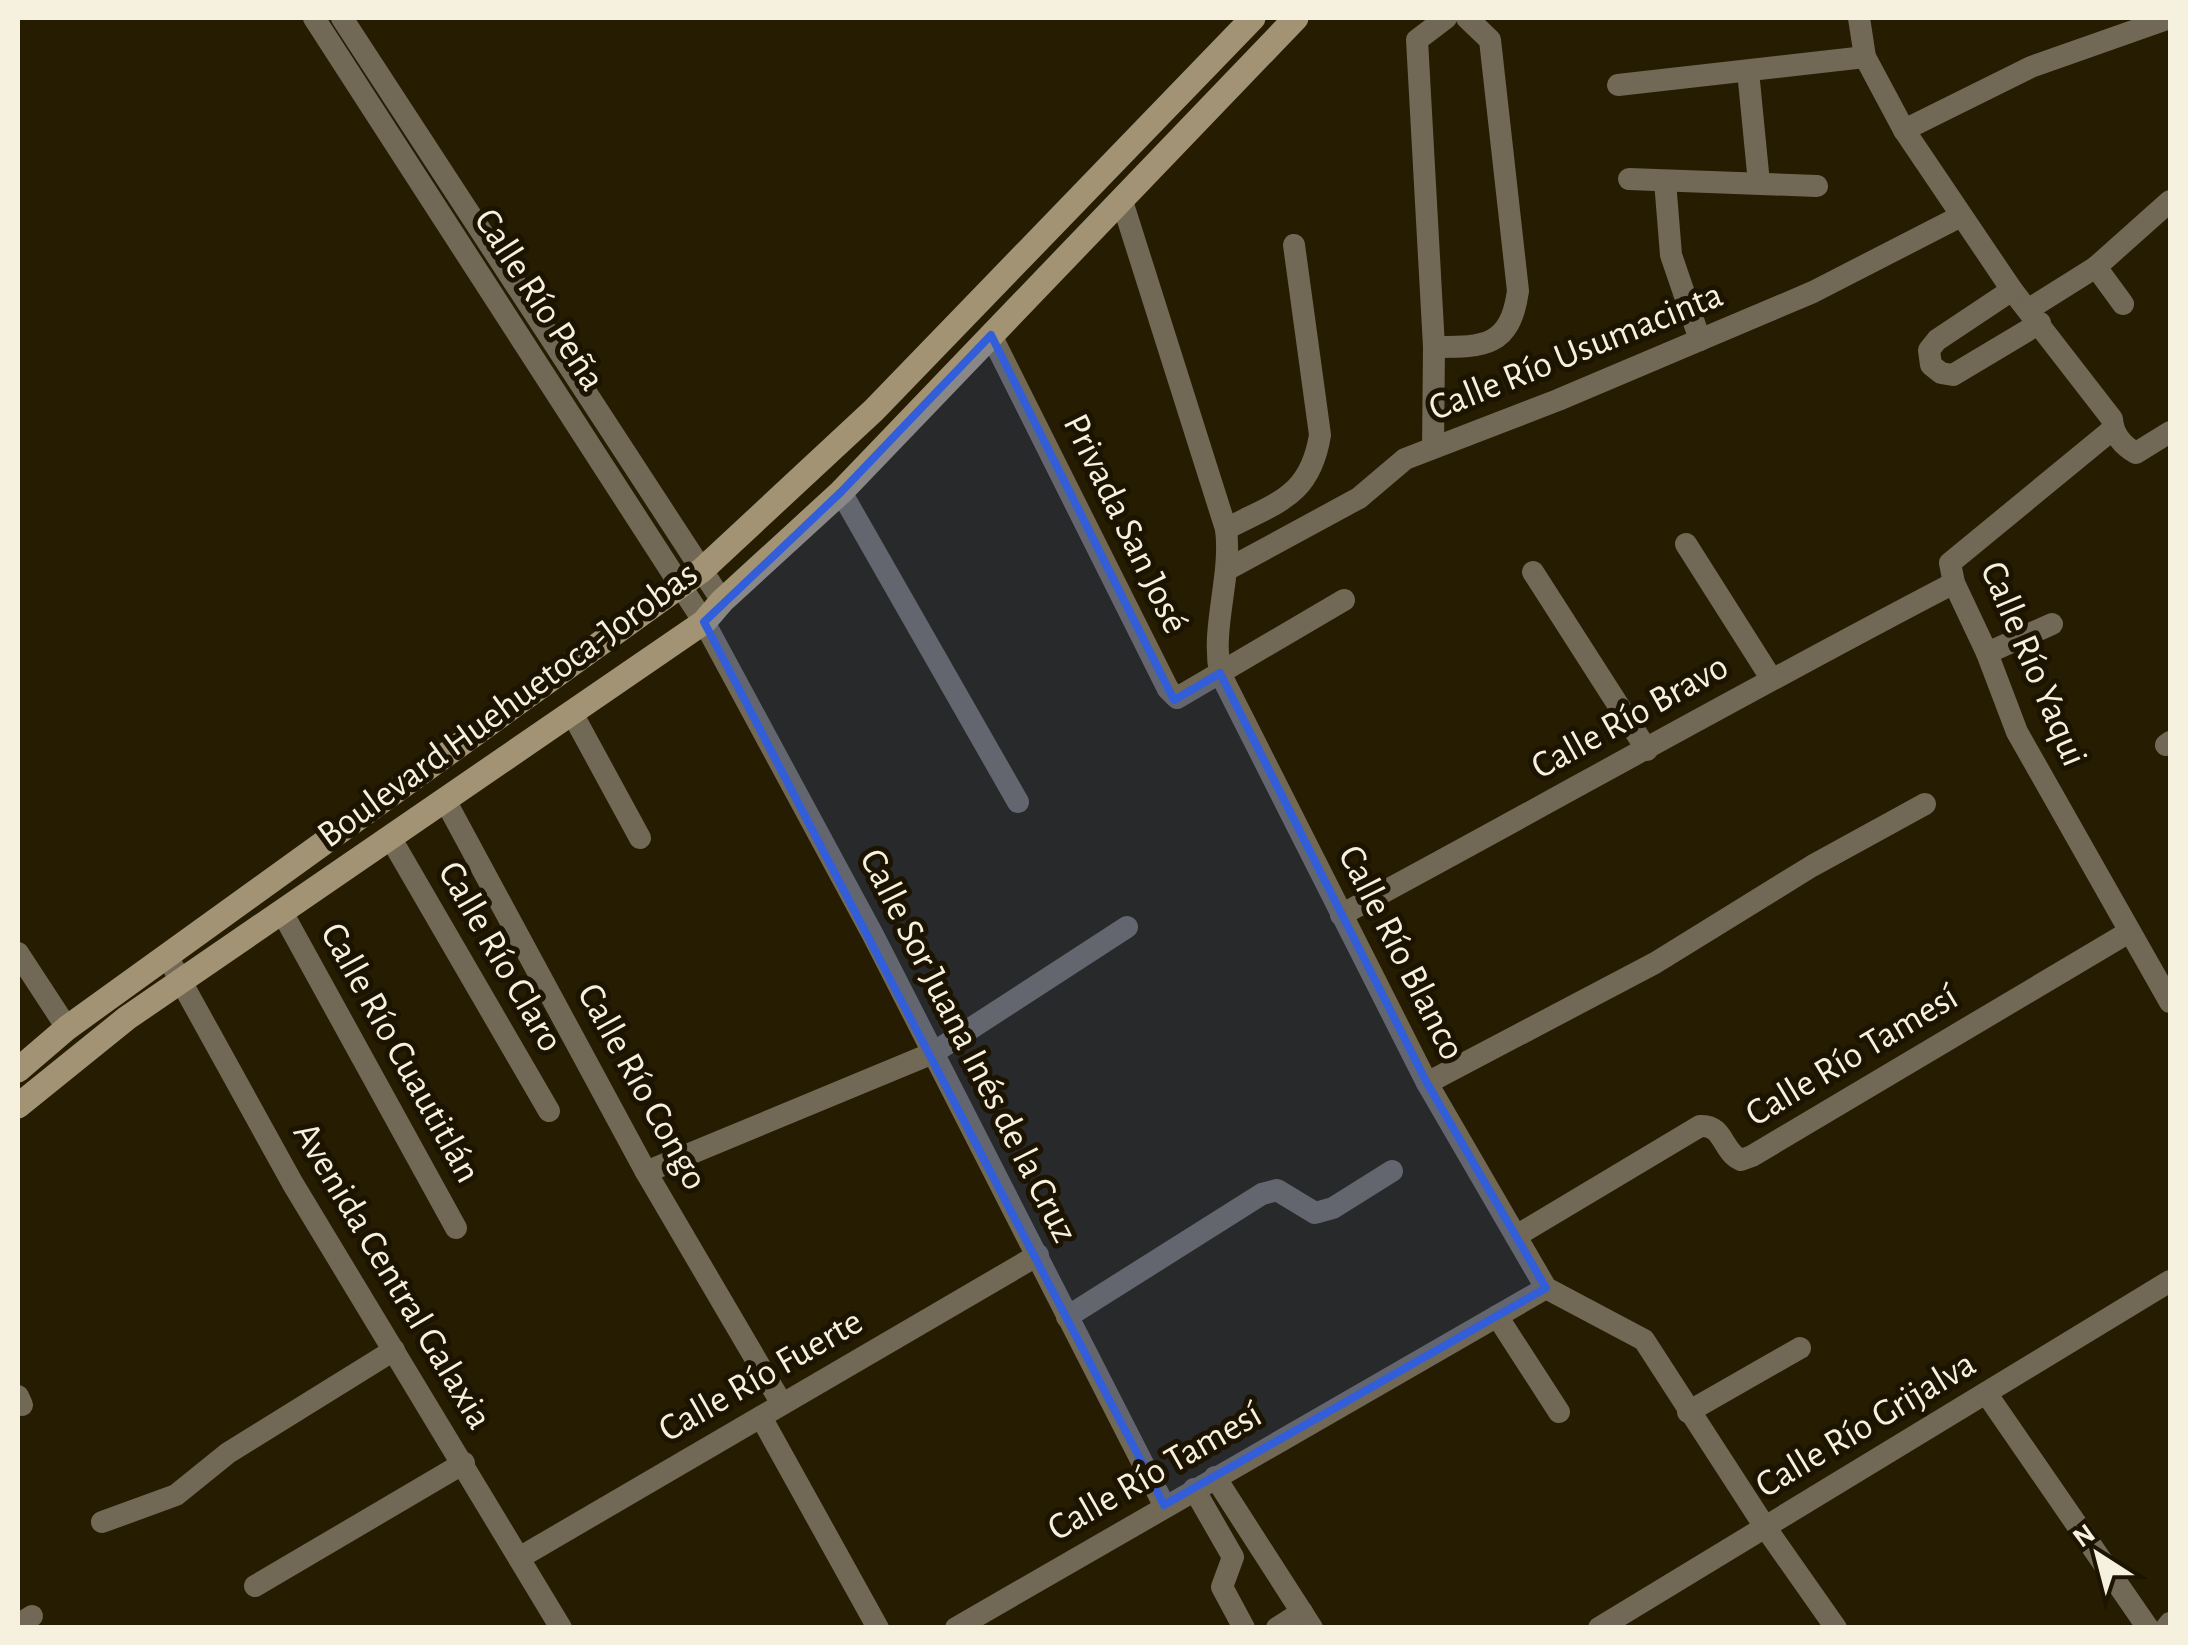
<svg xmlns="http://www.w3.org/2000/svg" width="2188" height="1645" viewBox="0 0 2188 1645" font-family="'Alegreya Sans',sans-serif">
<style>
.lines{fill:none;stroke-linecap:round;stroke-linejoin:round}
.minor{stroke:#716855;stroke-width:22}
.secondary{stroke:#a19374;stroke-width:25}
.marked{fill:#335ed9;fill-opacity:0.2;stroke:#335ed9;stroke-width:8;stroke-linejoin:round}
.labels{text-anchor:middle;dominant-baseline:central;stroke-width:10;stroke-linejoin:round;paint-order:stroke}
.street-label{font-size:38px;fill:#f6f0df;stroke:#1c1300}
</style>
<rect width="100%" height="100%" fill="#251c01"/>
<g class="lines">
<!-- minor -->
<g class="minor">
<path d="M 314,18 L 704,622 L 873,935 L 1164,1505"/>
<path d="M 342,18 L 722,601"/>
<path d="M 1446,18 L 1417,40 L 1434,347 C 1483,347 1510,348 1518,291 L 1490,40 L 1467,18"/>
<path d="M 1859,18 L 1865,57 L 1904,130 L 2012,290 L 2112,419 C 2113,434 2123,446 2136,453 L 2170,432"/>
<path d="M 1748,71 L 1759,183"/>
<path d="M 1618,85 L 1865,57"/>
<path d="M 1904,130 L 2031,67 L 2170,18"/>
<path d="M 1629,179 L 1817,186"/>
<path d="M 1665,181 L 1671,255 L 1700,340"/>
<path d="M 1122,201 L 1226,529 C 1232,577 1211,626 1220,673 L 1427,1083 L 1546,1288 L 1644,1340 L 1765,1527 L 1836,1628"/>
<path d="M 2096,267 L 2123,304"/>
<path d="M 2012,290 L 1937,340 L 1929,350 L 1931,365 L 1941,373 L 1953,375 L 2040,323"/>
<path d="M 2029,309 L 2096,267 L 2170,201"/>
<path d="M 991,335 L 1168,689 L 1177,698 L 1344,600"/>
<path d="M 2113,429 L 1950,563 L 1954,583 L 1987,653 L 2017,732 L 2170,1002"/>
<path d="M 1433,447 L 1434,347"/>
<path d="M 841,492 L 1018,802"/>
<path d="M 1226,529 C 1277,502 1310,497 1320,435 L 1294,245"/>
<path d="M 1686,544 L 1771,678"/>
<path d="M 1228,569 L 1359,498 L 1405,459 L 1558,400 L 1813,292 L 1961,216"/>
<path d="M 1533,572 L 1647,750"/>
<path d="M 1987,653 L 2052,624"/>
<path d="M 572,713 L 640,838"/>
<path d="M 2166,745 L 2170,742"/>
<path d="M 445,800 L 646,1172 L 782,1404"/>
<path d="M 390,837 L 549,1111"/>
<path d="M 282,912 L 456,1228"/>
<path d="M 1341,915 C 1546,805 1748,690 1954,583"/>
<path d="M 18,953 L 67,1028"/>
<path d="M 172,965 L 293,1184 L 561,1628"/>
<path d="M 1427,1083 L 1655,963 L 1812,866 L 1925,804"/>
<path d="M 646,1172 L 933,1053 L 1127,927"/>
<path d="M 1516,1236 L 1700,1126 C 1724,1124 1722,1152 1741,1160 L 1752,1156 L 2129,932"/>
<path d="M 1497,1316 L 1559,1412"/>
<path d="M 1067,1317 L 1262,1194 L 1277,1190 L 1315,1213 L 1333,1208 L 1392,1171"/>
<path d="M 1986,1393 L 2148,1628"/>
<path d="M 18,1396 L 22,1405"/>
<path d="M 1688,1412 L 1800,1348"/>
<path d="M 761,1417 L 878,1628"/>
<path d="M 1215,1477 L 1312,1628"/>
<path d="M 1194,1489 L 1233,1557 L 1222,1587 L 1244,1628"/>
<path d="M 102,1522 L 176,1495 L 228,1453 L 394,1350"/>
<path d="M 519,1558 L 1038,1255"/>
<path d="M 255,1586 L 464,1463"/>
<path d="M 18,1625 L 32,1616"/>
<path d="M 956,1628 L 1546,1288"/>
<path d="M 1277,1628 L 1302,1612"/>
<path d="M 1599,1628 L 2170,1281"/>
<path d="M 2166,1628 L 2170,1623"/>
</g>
<!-- secondary -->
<g class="secondary">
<path d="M 18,1070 L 67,1028 L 702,570 L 874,410 L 1253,18"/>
<path d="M 18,1106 L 127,1018 L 704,622 L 722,601 L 841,492 L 1296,18"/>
</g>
</g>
<!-- marked area -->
<path class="marked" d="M 991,335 L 1174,700 L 1220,673 L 1427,1083 L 1546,1288 L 1164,1505 L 704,622 L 841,492 Z"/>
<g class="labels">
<!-- street labels -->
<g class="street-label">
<text transform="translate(539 300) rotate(57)">Calle Río Peña</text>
<text transform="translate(1576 352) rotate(-22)">Calle Río Usumacinta</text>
<text transform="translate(1125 524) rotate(64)">Privada San José</text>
<text transform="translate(2033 664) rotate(67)">Calle Río Yaqui</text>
<text transform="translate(508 705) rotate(-36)">Boulevard Huehuetoca-Jorobas</text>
<text transform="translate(1630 717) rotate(-29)">Calle Río Bravo</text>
<text transform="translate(1401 953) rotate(63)">Calle Río Blanco</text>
<text transform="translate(500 957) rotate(60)">Calle Río Claro</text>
<text transform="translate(968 1046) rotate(63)">Calle Sor Juana Inés de la Cruz</text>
<text transform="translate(400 1053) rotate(61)">Calle Río Cuautitlán</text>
<text transform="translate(1852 1056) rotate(-31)">Calle Río Tamesí</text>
<text transform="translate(642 1087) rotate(61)">Calle Río Congo</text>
<text transform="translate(392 1276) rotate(59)">Avenida Central Galaxia</text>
<text transform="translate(761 1376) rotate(-30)">Calle Río Fuerte</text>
<text transform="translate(1866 1425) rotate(-31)">Calle Río Grijalva</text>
<text transform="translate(1155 1472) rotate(-30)">Calle Río Tamesí</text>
</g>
</g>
<!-- border -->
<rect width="2188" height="1645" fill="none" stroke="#f6f0df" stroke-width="40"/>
<!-- north arrow -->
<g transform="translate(2098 1555) rotate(324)" stroke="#1c1300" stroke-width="8" paint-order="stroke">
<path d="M0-8L18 38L0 25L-18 38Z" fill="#f6f0df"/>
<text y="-15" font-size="28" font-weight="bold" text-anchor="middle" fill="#f6f0df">N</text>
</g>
</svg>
